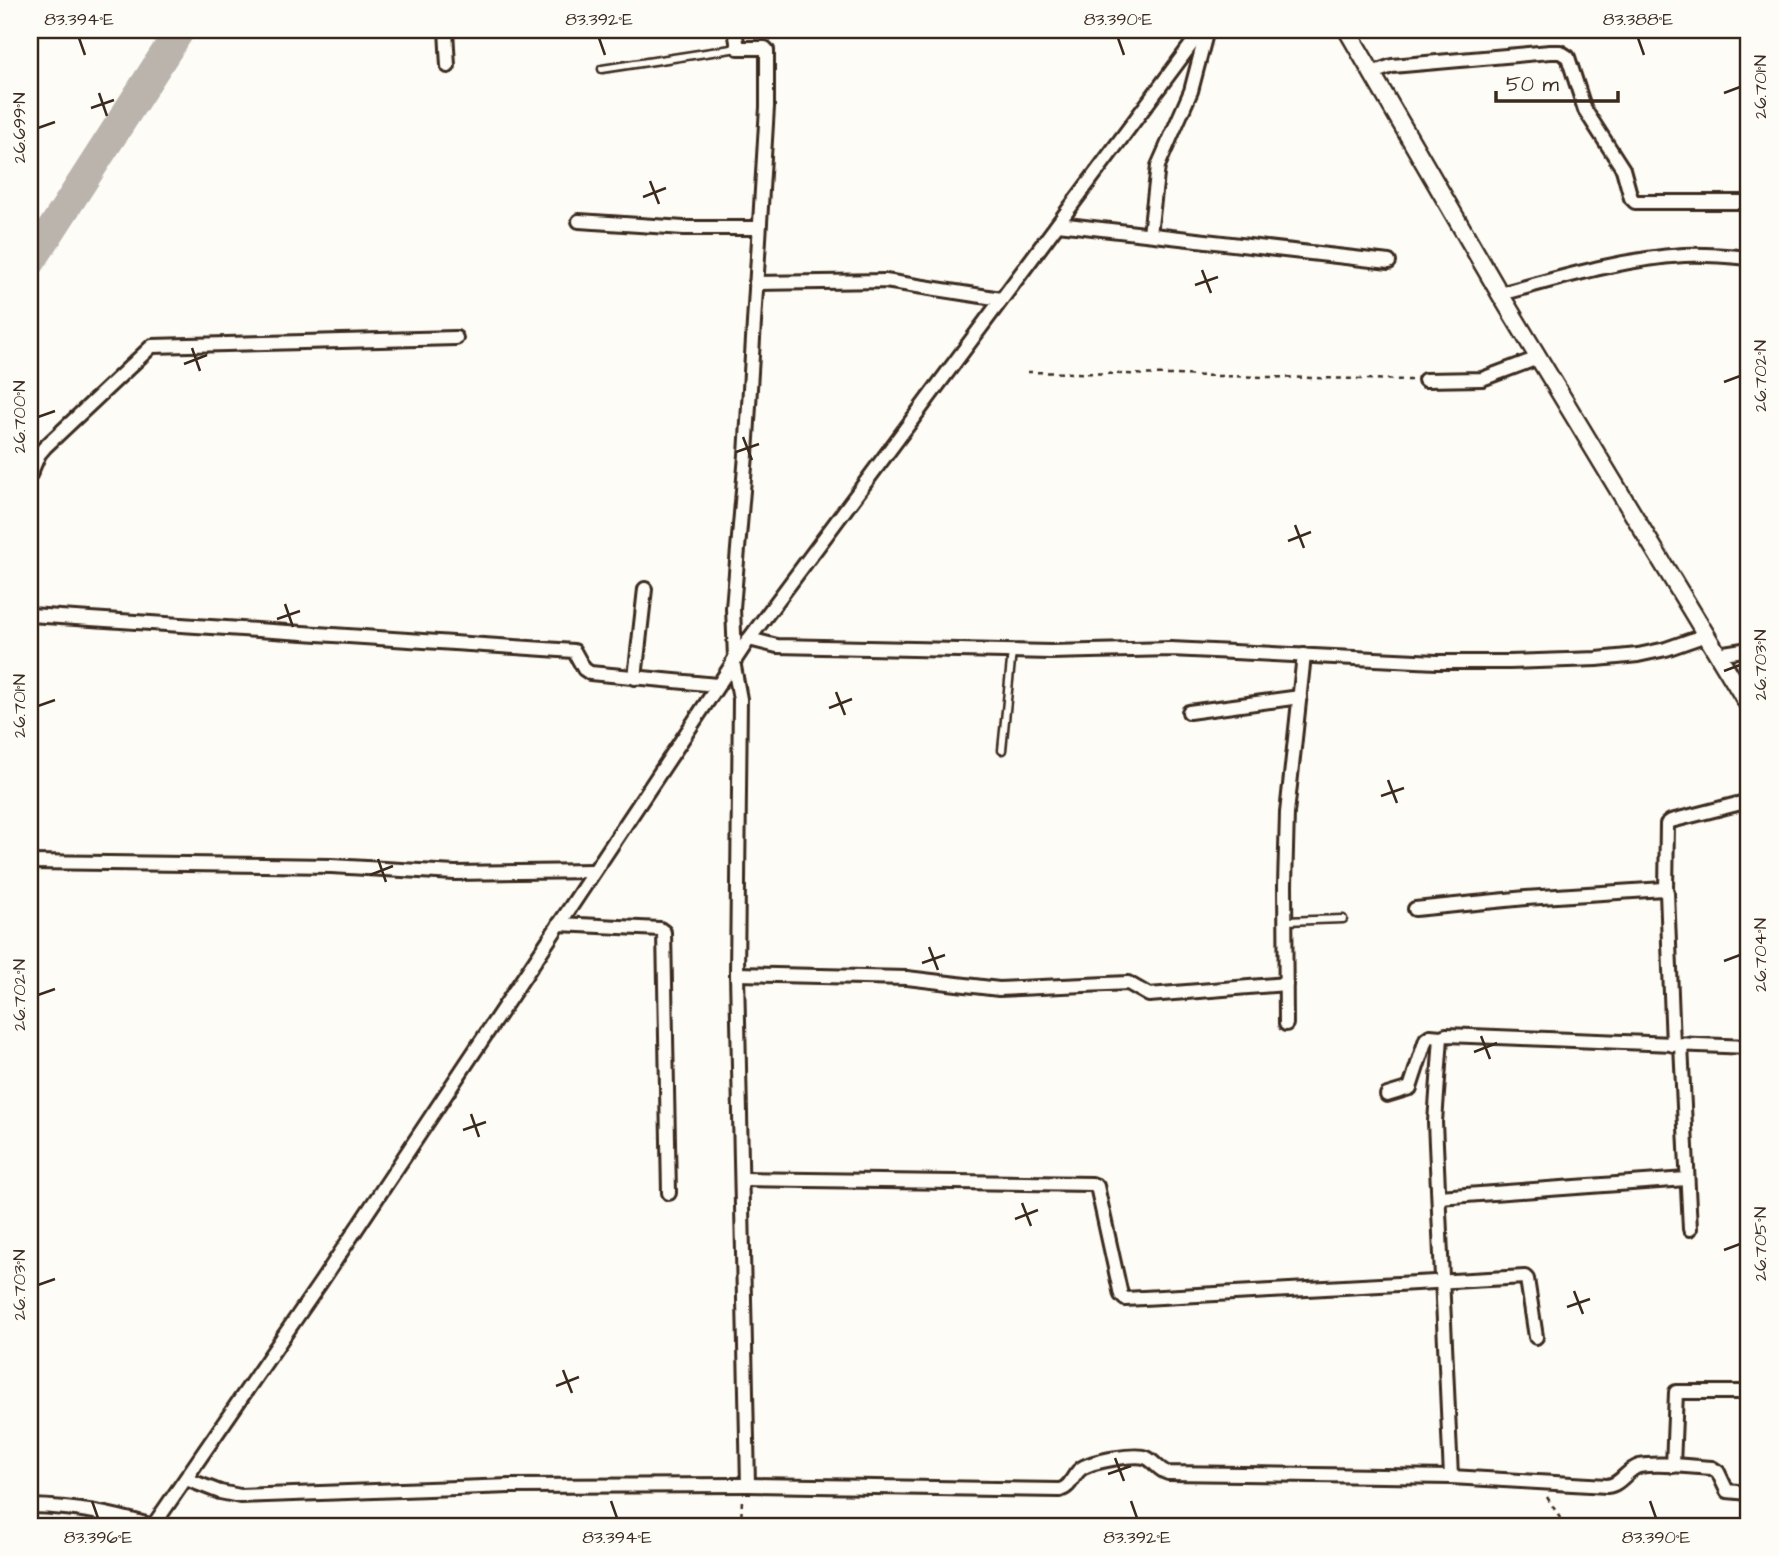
<svg xmlns="http://www.w3.org/2000/svg" width="1779" height="1556" viewBox="0 0 1779 1556" font-family="'Architects Daughter',sans-serif">
<style>
.lines{fill:none;stroke-linecap:round;stroke-linejoin:round}
.river{stroke:#bbb4ad;stroke-width:30}
.service-casing{stroke:#3b2a1e;stroke-width:11}
.minor-casing{stroke:#3b2a1e;stroke-width:18}
.tertiary-casing{stroke:#3b2a1e;stroke-width:21}
.path{stroke:#3b2a1e;stroke-width:2.5;stroke-dasharray:5 5;stroke-linecap:butt}
.service{stroke:#fdfcf7;stroke-width:6}
.minor{stroke:#fdfcf7;stroke-width:12}
.tertiary{stroke:#fdfcf7;stroke-width:16}
.ticks{fill:none;stroke:#3b2a1e;stroke-width:2.5}
.neatline{fill:none;stroke:#3b2a1e;stroke-width:2.5}
.ticks-label{font-size:18px;text-anchor:middle;fill:#3b2a1e}
</style>
<rect width="100%" height="100%" fill="#fdfcf7"/>
<filter id="ink" filterUnits="userSpaceOnUse"><feTurbulence type="fractalNoise" baseFrequency=".0143" numOctaves="2"/><feDisplacementMap in="SourceGraphic" scale="14" xChannelSelector="R" yChannelSelector="G"/><feConvolveMatrix kernelMatrix="1 2 1 2 8 2 1 2 1" color-interpolation-filters="sRGB"/></filter>
<g filter="url(#ink)">
<g class="lines">
<!-- river -->
<path class="river" d="M 30,263 L 180,30"/>
<!-- service casing -->
<g class="service-casing">
<g id="service">
<path d="M 602,69 L 738,48"/>
<path d="M 1002,750 L 1012,651"/>
<path d="M 1285,921 L 1343,919"/>
</g>
</g>
<!-- minor casing -->
<g class="minor-casing">
<g id="minor">
<path d="M 446,30 L 448,66"/>
<path d="M 735,30 L 738,48 L 765,48 L 767,50 L 767,107 L 746,455 L 733,608 L 735,658"/>
<path d="M 1372,73 L 1392,66 L 1550,52 L 1560,52 L 1568,57 L 1585,110 L 1623,169 L 1631,198 L 1635,202 L 1749,202"/>
<path d="M 579,221 L 684,228 L 759,228"/>
<path d="M 1058,224 L 1389,262"/>
<path d="M 1150,234 L 1158,166 L 1191,91 L 1207,30"/>
<path d="M 756,283 L 885,281 L 1001,299"/>
<path d="M 1500,294 C 1560,278 1621,259 1684,255 C 1706,254 1728,256 1749,258"/>
<path d="M 1425,380 L 1482,379 L 1538,358"/>
<path d="M 30,475 L 39,454 L 45,447 L 152,346 L 456,338"/>
<path d="M 30,615 L 574,651 L 584,669 L 590,673 L 717,685"/>
<path d="M 749,639 L 777,646 L 1051,652 L 1171,649 L 1437,662 L 1509,662 L 1597,659 L 1638,655 L 1666,649 L 1706,635"/>
<path d="M 1718,654 L 1749,649"/>
<path d="M 733,661 L 740,699 L 737,974 L 748,1485"/>
<path d="M 635,678 L 645,589"/>
<path d="M 1189,712 L 1300,697"/>
<path d="M 30,862 L 331,866 L 455,873 L 594,871"/>
<path d="M 1666,890 L 1667,824 L 1671,821 L 1749,801"/>
<path d="M 1415,909 L 1526,898 L 1664,889 L 1667,892 L 1673,1045"/>
<path d="M 559,924 L 660,929 L 664,932 L 669,1193"/>
<path d="M 737,974 L 907,978 L 999,989 L 1128,983 L 1149,995 L 1286,984"/>
<path d="M 1286,1024 L 1285,885 L 1287,813 L 1304,655"/>
<path d="M 1681,1045 L 1690,1229"/>
<path d="M 1387,1095 L 1410,1088 L 1426,1039 L 1430,1036 L 1441,1037"/>
<path d="M 742,1179 L 1092,1184 L 1097,1186 L 1121,1295 L 1125,1299 L 1525,1277 L 1527,1279 L 1536,1337"/>
<path d="M 1439,1197 L 1686,1179"/>
<path d="M 1673,1466 L 1676,1392 L 1749,1392"/>
<path d="M 1451,1477 L 1435,1122 L 1441,1037 L 1446,1035 L 1749,1047"/>
<path d="M 186,1479 L 220,1492 L 240,1496 L 510,1486 L 748,1485 L 1060,1490 C 1073,1486 1072,1474 1082,1468 C 1093,1461 1136,1453 1147,1458 C 1155,1462 1158,1470 1168,1473 L 1451,1477 L 1607,1486 C 1621,1485 1626,1470 1639,1466 C 1659,1462 1691,1467 1712,1468 L 1718,1472 L 1727,1491 L 1749,1493"/>
<path d="M 30,1506 C 76,1507 108,1513 153,1526"/>
<path d="M 153,1526 L 321,1282 L 749,639 L 1202,30"/>
</g>
</g>
<!-- tertiary casing -->
<g class="tertiary-casing">
<path id="tertiary" d="M 1347,30 L 1500,294 L 1749,706"/>
</g>
<!-- path -->
<g class="path">
<path d="M 1027,372 L 1411,380"/>
<path d="M 1547,1497 L 1565,1526"/>
<path d="M 741,1526 L 742,1498"/>
</g>
<!-- service -->
<use href="#service" class="service"/>
<!-- minor -->
<use href="#minor" class="minor"/>
<!-- tertiary -->
<use href="#tertiary" class="tertiary"/>
</g>
</g>
<!-- ticks -->
<path class="ticks" d="M 79,38 L 85,55M 599,38 L 605,55M 1118,38 L 1124,55M 1638,38 L 1644,55M 99,93 L 107,116M 1724,93 L 1740,87M 91,108 L 114,100M 38,128 L 55,122M 650,181 L 659,204M 643,197 L 666,188M 1202,270 L 1211,293M 1195,285 L 1218,277M 192,348 L 200,371M 184,364 L 207,355M 1724,382 L 1740,376M 38,417 L 55,411M 743,437 L 752,460M 736,452 L 759,444M 1295,525 L 1304,548M 1288,541 L 1311,532M 285,604 L 293,627M 277,619 L 300,611M 1724,671 L 1740,665M 836,692 L 845,715M 38,706 L 55,700M 829,708 L 852,699M 1388,780 L 1397,803M 1381,796 L 1404,788M 378,859 L 386,882M 370,875 L 393,866M 929,947 L 938,970M 1724,961 L 1740,955M 922,963 L 945,955M 38,995 L 55,989M 1481,1036 L 1490,1059M 1474,1052 L 1497,1043M 471,1114 L 479,1137M 463,1130 L 486,1122M 1022,1203 L 1031,1226M 1015,1219 L 1038,1210M 1724,1250 L 1740,1244M 38,1285 L 55,1279M 1574,1291 L 1583,1314M 1567,1307 L 1590,1299M 563,1370 L 572,1393M 556,1386 L 579,1377M 1115,1458 L 1124,1481M 1108,1474 L 1131,1466M 92,1501 L 98,1518M 611,1501 L 617,1518M 1131,1501 L 1137,1518M 1650,1501 L 1656,1518"/>
<!-- margin -->
<rect width="1779" height="1556" fill="none" stroke="#fdfcf7" stroke-width="77"/>
<!-- scale -->
<path d="M1496 91v10h122v-10" fill="none" stroke="#3b2a1e" stroke-width="3.5"/>
<text x="1506" y="91" font-size="21" fill="#3b2a1e" stroke="#fdfcf7" stroke-width="5" paint-order="stroke">50 m</text>
<rect x="38" y="38" width="1702" height="1480" class="neatline"/>
<g class="ticks-label">
<text x="79" y="25">83.394°E</text>
<text x="599" y="25">83.392°E</text>
<text x="1118" y="25">83.390°E</text>
<text x="1638" y="25">83.388°E</text>
<text transform="translate(1760 87) rotate(-90)" y="6">26.701°N</text>
<text transform="translate(19 128) rotate(-90)" y="6">26.699°N</text>
<text transform="translate(1760 376) rotate(-90)" y="6">26.702°N</text>
<text transform="translate(19 417) rotate(-90)" y="6">26.700°N</text>
<text transform="translate(1760 665) rotate(-90)" y="6">26.703°N</text>
<text transform="translate(19 706) rotate(-90)" y="6">26.701°N</text>
<text transform="translate(1760 955) rotate(-90)" y="6">26.704°N</text>
<text transform="translate(19 995) rotate(-90)" y="6">26.702°N</text>
<text transform="translate(1760 1244) rotate(-90)" y="6">26.705°N</text>
<text transform="translate(19 1285) rotate(-90)" y="6">26.703°N</text>
<text x="98" y="1543">83.396°E</text>
<text x="617" y="1543">83.394°E</text>
<text x="1137" y="1543">83.392°E</text>
<text x="1656" y="1543">83.390°E</text>
</g>
</svg>
